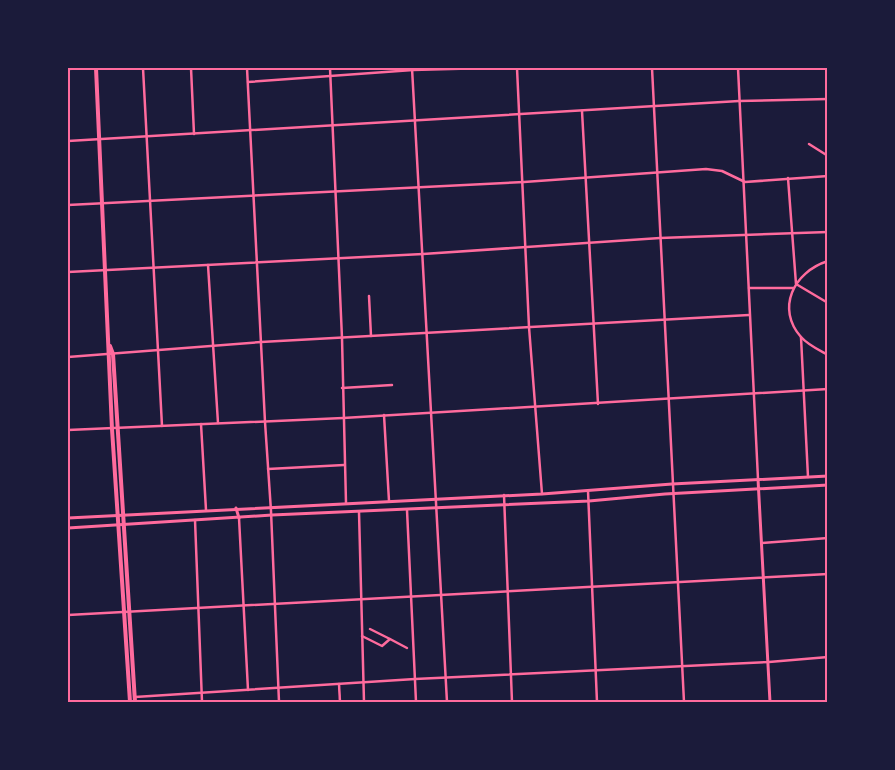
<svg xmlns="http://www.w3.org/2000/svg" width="895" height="770" viewBox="0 0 895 770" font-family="Barlow,sans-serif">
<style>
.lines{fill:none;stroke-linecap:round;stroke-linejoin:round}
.minor{stroke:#ff6b9d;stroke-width:2.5}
.tertiary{stroke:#ff6b9d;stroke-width:2.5}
.secondary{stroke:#ff6b9d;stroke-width:3}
.primary{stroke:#ff6b9d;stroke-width:4}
.neatline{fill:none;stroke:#ff6b9d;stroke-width:2}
</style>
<rect width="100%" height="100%" fill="#1b1b3a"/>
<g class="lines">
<!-- minor -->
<g class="minor">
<path d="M 143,68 L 162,426"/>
<path d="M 191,68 L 194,134"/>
<path d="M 247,68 L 265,422 L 271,511 L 279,702"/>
<path d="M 330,68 L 342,338 L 346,503"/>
<path d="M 412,68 L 447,702"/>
<path d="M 517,68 L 529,327 L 542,494"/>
<path d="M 652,68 L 684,702"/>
<path d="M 68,69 L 84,68"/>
<path d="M 248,82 L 413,70 L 489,68"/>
<path d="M 582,111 L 598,404"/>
<path d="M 68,141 L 739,101 L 828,99"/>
<path d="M 809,144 L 828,156"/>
<path d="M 788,178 L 796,284 L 828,303"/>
<path d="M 68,205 L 524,182 L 706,169 L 722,171 L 745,182 L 828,176"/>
<path d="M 828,261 C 793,272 776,309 801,337 C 808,345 819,350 828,355"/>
<path d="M 208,265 L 218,423"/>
<path d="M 68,272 L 423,254 L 660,238 L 828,232"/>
<path d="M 749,288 L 793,288"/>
<path d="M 369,296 L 371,336"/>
<path d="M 801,337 L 808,477"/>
<path d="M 68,357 L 261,342 L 749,315"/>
<path d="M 342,388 L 392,385"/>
<path d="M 384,415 L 389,501"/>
<path d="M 201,424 L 206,510"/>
<path d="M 268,469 L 344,465"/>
<path d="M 588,491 L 597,702"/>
<path d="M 504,495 L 512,702"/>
<path d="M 407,510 L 416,702"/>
<path d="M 359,512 L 364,702"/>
<path d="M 239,518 L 248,690"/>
<path d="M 195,520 L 202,702"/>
<path d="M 762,543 L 828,538"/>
<path d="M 68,615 L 828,574"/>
<path d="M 362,636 L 382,646 L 390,639 L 370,629"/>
<path d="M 390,639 L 407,648"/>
<path d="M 339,684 L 340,702"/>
<path d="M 135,697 L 415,679 L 769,662 L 828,657"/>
</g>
<!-- tertiary -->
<g class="tertiary">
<path d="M 738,68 L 758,479"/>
<path d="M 68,430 L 343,418 L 828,389"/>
</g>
<!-- secondary -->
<g class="secondary">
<path d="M 758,479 L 770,702"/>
<path d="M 236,508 L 239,518"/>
<path d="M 68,518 L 542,494 L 672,484 L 828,476"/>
<path d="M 68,528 L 272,515 L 589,501 L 665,494 L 828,485"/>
</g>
<!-- primary -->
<g class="primary">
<path d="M 96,68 L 112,429 L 130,702"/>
<path d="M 110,346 L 113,354 L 135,702"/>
</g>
</g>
<!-- border -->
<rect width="895" height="770" fill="none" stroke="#1b1b3a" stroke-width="138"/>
<rect x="69" y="69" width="757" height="632" class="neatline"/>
</svg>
